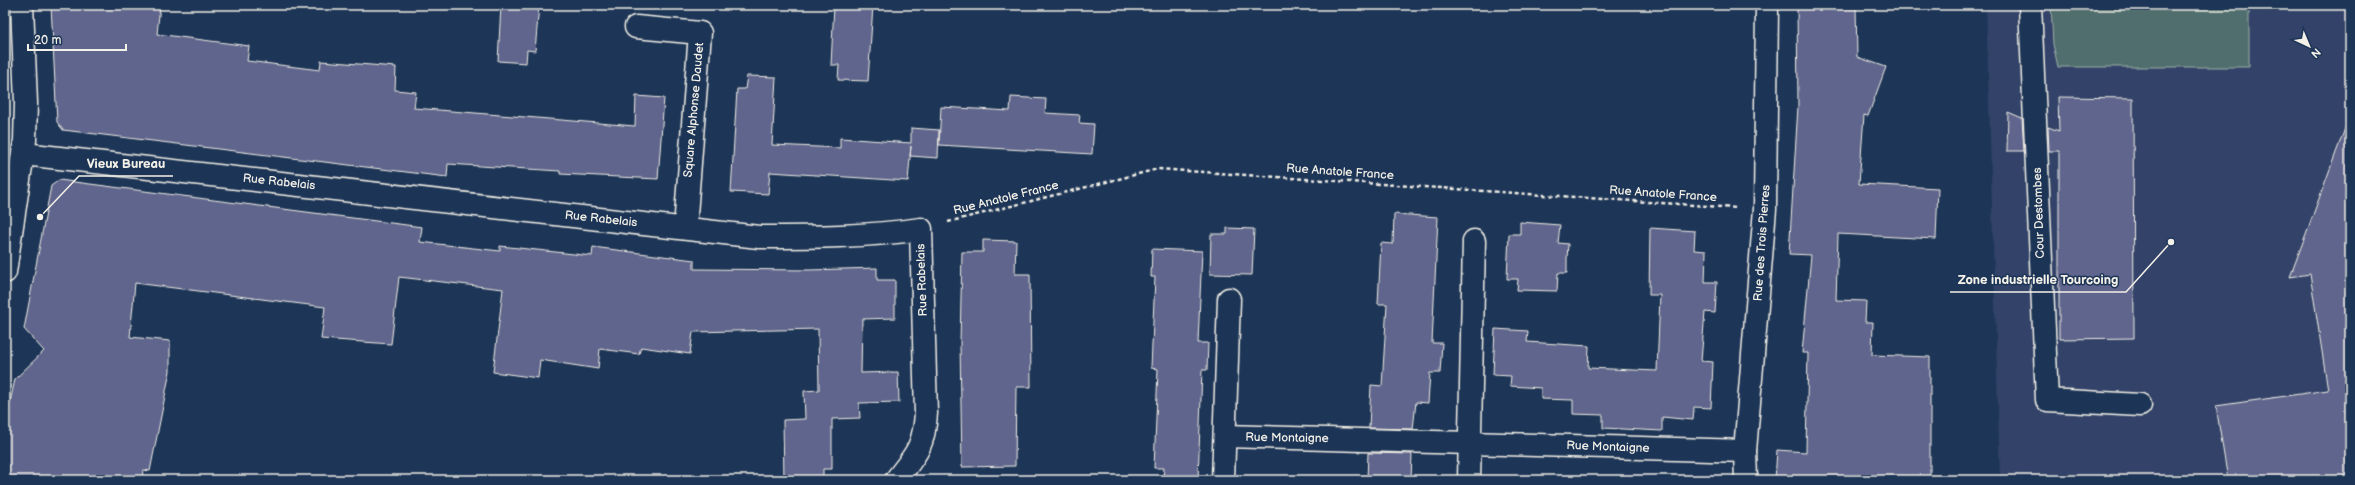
<svg xmlns="http://www.w3.org/2000/svg" width="2355" height="485" viewBox="0 0 2355 485" font-family="'Balsamiq Sans',sans-serif">
<style>
.built{fill:#304367}
.green{fill:#506e6d;stroke:#a2b0aa}
.building{fill:#5e658c;stroke:#f4f1e8}
.lines{fill:none;stroke-linecap:round;stroke-linejoin:round}
.minor-casing{stroke:#f4f1e8;stroke-width:25}
.major-casing{stroke:#f4f1e8;stroke-width:25}
.path{stroke:#f4f1e8;stroke-width:2.5;stroke-dasharray:4 3;stroke-linecap:butt}
.minor{stroke:#1d3557;stroke-width:22}
.major{stroke:#1d3557;stroke-width:22}
.labels{text-anchor:middle;dominant-baseline:central;stroke-width:3;stroke-linejoin:round;paint-order:stroke}
.street-label{font-size:12px;fill:#f4f1e8;stroke:#1d3557}
.leader{fill:none;stroke:#f4f1e8;stroke-width:1.5}
.callout-dot{fill:#f4f1e8;stroke:#1d3557;stroke-width:1.5}
.callout-label{font-size:13px;text-anchor:middle;font-weight:bold;fill:#f4f1e8;stroke:#1d3557;stroke-width:3;stroke-linejoin:round;paint-order:stroke}
</style>
<rect width="100%" height="100%" fill="#1d3557"/>
<filter id="ink" filterUnits="userSpaceOnUse"><feTurbulence type="fractalNoise" baseFrequency=".025" numOctaves="2"/><feDisplacementMap in="SourceGraphic" scale="8" xChannelSelector="R" yChannelSelector="G"/><feConvolveMatrix kernelMatrix="1 2 1 2 8 2 1 2 1" color-interpolation-filters="sRGB"/></filter>
<g filter="url(#ink)">
<!-- built -->
<path class="built" d="M 1986,5 L 2350,5 L 2350,480 L 2000,480 Z"/>
<!-- green -->
<path class="green" d="M 2051,5 L 2249,5 L 2249,67 L 2058,67 L 2053,44 Z"/>
<!-- building -->
<g class="building">
<path d="M 51,5 L 160,5 L 157,34 L 249,46 L 247,61 L 320,70 L 321,61 L 396,67 L 395,90 L 416,92 L 414,108 L 635,126 L 636,96 L 664,98 L 658,179 L 560,174 L 560,171 L 448,164 L 447,177 L 63,130 L 57,122 Z"/>
<path d="M 501,5 L 539,5 L 535,51 L 527,50 L 526,63 L 498,61 Z"/>
<path d="M 834,5 L 873,5 L 868,81 L 838,80 L 839,65 L 831,65 Z"/>
<path d="M 1797,5 L 1852,5 L 1853,7 L 1856,7 L 1857,57 L 1886,67 L 1868,116 L 1864,115 L 1859,184 L 1938,188 L 1936,239 L 1838,234 L 1836,300 L 1866,301 L 1865,322 L 1873,322 L 1872,355 L 1930,357 L 1930,480 L 1775,480 L 1777,450 L 1806,452 L 1808,353 L 1802,353 L 1811,255 L 1789,254 L 1798,106 Z"/>
<path d="M 747,76 L 776,77 L 772,145 L 840,148 L 840,138 L 911,143 L 911,128 L 939,130 L 938,158 L 910,156 L 911,146 L 908,181 L 770,172 L 768,194 L 731,192 L 737,89 L 745,89 Z"/>
<path d="M 1011,97 L 1046,99 L 1045,113 L 1080,115 L 1079,123 L 1094,124 L 1092,154 L 939,145 L 941,107 L 1010,111 Z"/>
<path d="M 2058,97 L 2133,98 L 2134,338 L 2059,339 L 2059,151 L 2049,151 L 2048,127 L 2059,131 Z"/>
<path d="M 2008,112 L 2022,118 L 2024,151 L 2007,151 Z"/>
<path d="M 2347,123 L 2350,124 L 2350,480 L 2228,480 L 2216,406 L 2328,390 L 2310,274 L 2290,277 Z"/>
<path d="M 59,180 L 422,227 L 420,242 L 500,251 L 500,246 L 592,256 L 593,247 L 694,260 L 694,269 L 809,270 L 877,268 L 877,280 L 895,280 L 895,318 L 862,319 L 861,373 L 898,372 L 899,402 L 859,403 L 860,418 L 832,419 L 832,469 L 823,469 L 823,480 L 784,480 L 783,420 L 805,419 L 804,391 L 819,390 L 818,329 L 693,332 L 690,354 L 641,347 L 639,354 L 600,349 L 598,369 L 540,360 L 538,378 L 493,372 L 503,289 L 399,277 L 391,344 L 321,339 L 325,307 L 135,283 L 130,337 L 170,341 L 170,371 L 150,471 L 143,470 L 142,480 L 5,480 L 5,426 L 15,379 L 44,351 L 24,329 L 51,186 Z"/>
<path d="M 1394,214 L 1438,217 L 1432,343 L 1442,343 L 1440,373 L 1430,373 L 1428,403 L 1416,402 L 1413,429 L 1369,428 L 1371,385 L 1382,386 L 1387,304 L 1378,304 L 1381,243 L 1393,244 Z"/>
<path d="M 1520,222 L 1560,225 L 1558,243 L 1568,244 L 1567,259 L 1567,273 L 1558,273 L 1557,291 L 1517,290 L 1518,279 L 1507,279 L 1509,234 L 1520,234 Z"/>
<path d="M 1227,228 L 1254,229 L 1252,275 L 1210,274 L 1211,234 L 1227,234 Z"/>
<path d="M 1650,228 L 1695,231 L 1694,250 L 1706,251 L 1705,282 L 1717,282 L 1715,313 L 1705,312 L 1701,361 L 1713,362 L 1711,408 L 1694,407 L 1693,420 L 1662,417 L 1662,431 L 1603,428 L 1603,415 L 1573,414 L 1573,400 L 1541,399 L 1541,388 L 1510,386 L 1511,376 L 1493,375 L 1495,329 L 1528,331 L 1527,342 L 1589,346 L 1588,368 L 1657,371 L 1660,295 L 1649,295 Z"/>
<path d="M 983,240 L 1016,241 L 1015,274 L 1030,274 L 1031,387 L 1016,387 L 1015,466 L 962,467 L 960,343 L 962,252 L 983,252 Z"/>
<path d="M 1152,249 L 1202,251 L 1198,343 L 1208,343 L 1207,370 L 1202,370 L 1198,480 L 1163,480 L 1164,468 L 1154,468 L 1158,369 L 1151,368 L 1155,277 L 1151,277 Z"/>
<path d="M 1368,453 L 1412,454 L 1411,480 L 1367,480 Z"/>
</g>
<g class="lines">
<!-- minor casing -->
<g class="minor-casing">
<g id="minor">
<path d="M 2030,5 L 2047,400 L 2140,405"/>
<path d="M 636,27 L 700,33 L 685,228"/>
<path d="M 24,154 L 759,237 C 814,237 866,237 921,229 L 926,413 C 924,447 916,454 896,480"/>
<path d="M 1225,436 L 1745,451"/>
<path d="M 1223,480 L 1229,299"/>
<path d="M 1469,480 L 1474,241"/>
<path d="M 1746,480 L 1745,451 L 1765,209 L 1767,5"/>
</g>
</g>
<!-- major casing -->
<g class="major-casing">
<path id="major" d="M 5,272 L 25,140 L 26,103 L 22,5"/>
</g>
<!-- path -->
<path class="path" d="M 948,222 L 1158,169 L 1737,208"/>
<!-- minor -->
<use href="#minor" class="minor"/>
<!-- major -->
<use href="#major" class="major"/>
</g>
</g>
<g class="labels">
<!-- street labels -->
<g class="street-label">
<text transform="translate(694 110) rotate(-85)">Square Alphonse Daudet</text>
<text transform="translate(1340 172) rotate(4)">Rue Anatole France</text>
<text transform="translate(279 182) rotate(6)">Rue Rabelais</text>
<text transform="translate(1663 194) rotate(4)">Rue Anatole France</text>
<text transform="translate(1006 198) rotate(-14)">Rue Anatole France</text>
<text transform="translate(2039 213) rotate(-92)">Cour Destombes</text>
<text transform="translate(601 219) rotate(6)">Rue Rabelais</text>
<text transform="translate(1762 243) rotate(-86)">Rue des Trois Pierres</text>
<text transform="translate(922 280) rotate(-92)">Rue Rabelais</text>
<text transform="translate(1287 438) rotate(1)">Rue Montaigne</text>
<text transform="translate(1608 447) rotate(2)">Rue Montaigne</text>
</g>
</g>
<!-- callouts -->
<path class="leader" d="M40 217L79 176H173M2171 242L2126 292H1950"/>
<g class="callout-dot">
<circle cx="40" cy="217" r="4"/>
<circle cx="2171" cy="242" r="4"/>
</g>
<g class="callout-label">
<text x="126" y="168">Vieux Bureau</text>
<text x="2038" y="284">Zone industrielle Tourcoing</text>
</g>
<!-- margin -->
<rect width="2355" height="485" fill="none" stroke="#1d3557" stroke-width="20"/>
<rect x="10" y="10" width="2335" height="465" fill="none" stroke="#f4f1e8" stroke-width="1.5" filter="url(#ink)"/>
<!-- north arrow -->
<g transform="translate(2309 46) rotate(136)" stroke="#1d3557" stroke-width="3" paint-order="stroke">
<path d="M0-3L7 15L0 10L-7 15Z" fill="#f4f1e8"/>
<text y="-6" font-size="11" font-weight="bold" text-anchor="middle" fill="#f4f1e8">N</text>
</g>
<!-- scale -->
<path d="M28 44v6h98v-6" fill="none" stroke="#f4f1e8" stroke-width="2"/>
<text x="34" y="44" font-size="12" fill="#f4f1e8" stroke="#1d3557" stroke-width="3" paint-order="stroke">20 m</text>
</svg>
